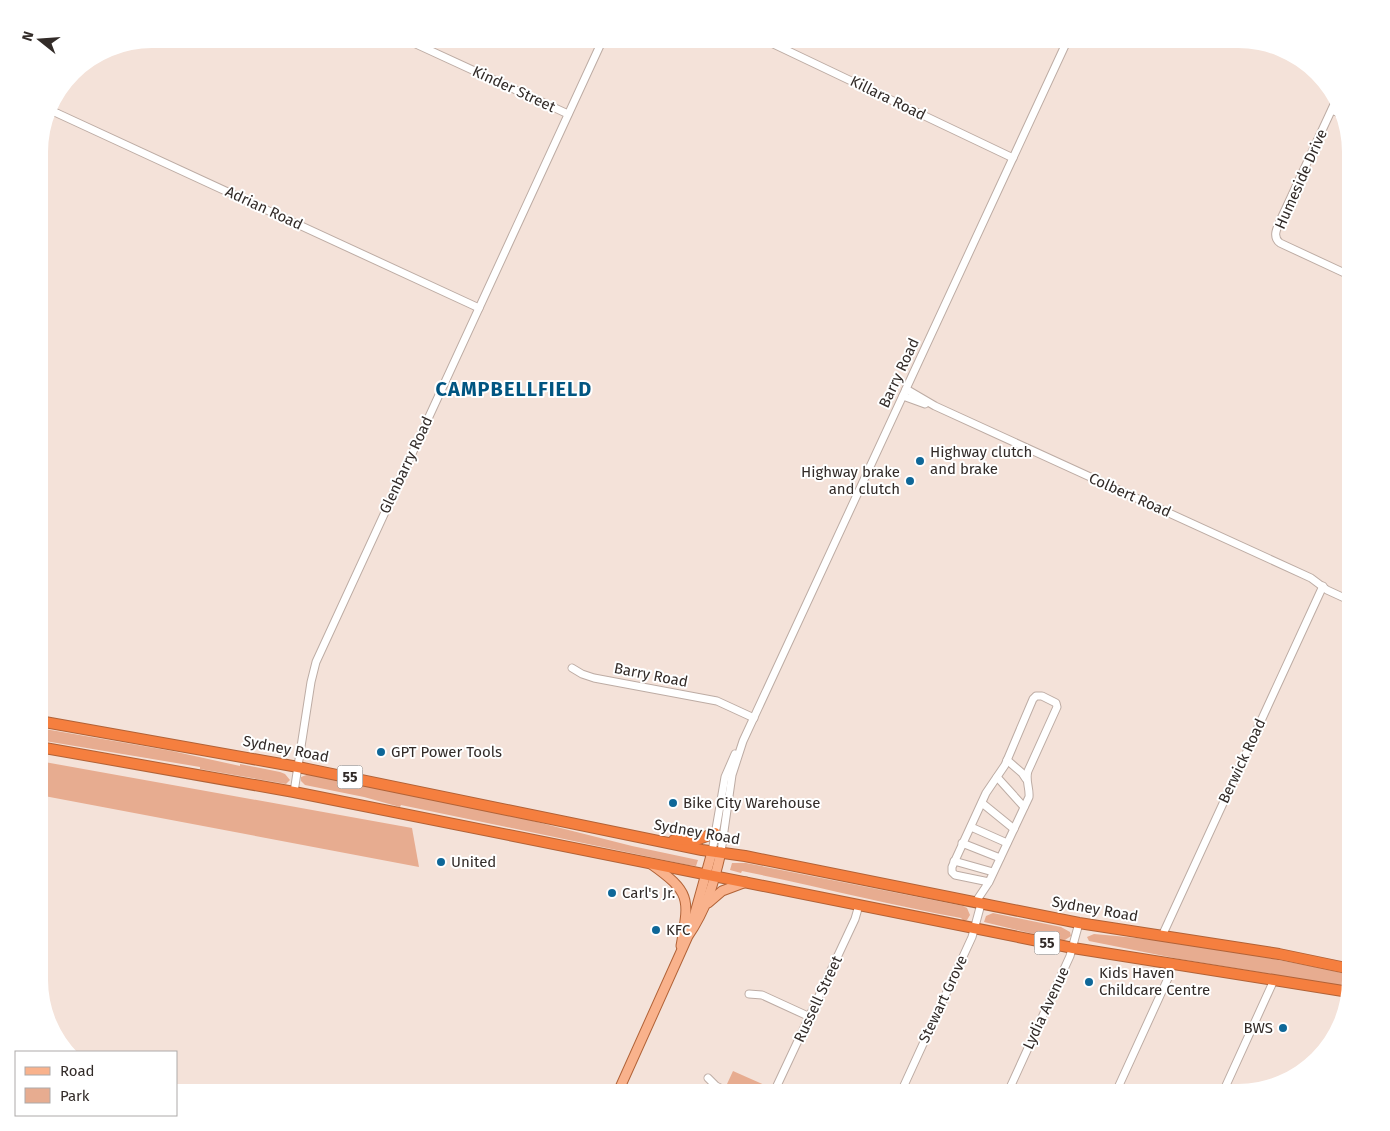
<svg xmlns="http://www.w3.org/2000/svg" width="1390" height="1131" viewBox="0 0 1390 1131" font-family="'Fira Sans',sans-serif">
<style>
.green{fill:#e7ac90}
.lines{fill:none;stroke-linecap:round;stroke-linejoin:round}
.minor-casing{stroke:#bdaca4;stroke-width:9}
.major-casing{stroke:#b16237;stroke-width:11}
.highway-casing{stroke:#b16237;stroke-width:12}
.minor{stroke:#fff;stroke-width:7}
.major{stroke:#f9b28c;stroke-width:9}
.highway{stroke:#f57f3f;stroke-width:10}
.poi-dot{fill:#0e6798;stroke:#fff;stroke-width:2}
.labels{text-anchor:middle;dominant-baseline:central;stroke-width:4;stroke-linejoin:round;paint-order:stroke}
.shield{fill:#fff;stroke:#706b68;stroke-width:1}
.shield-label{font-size:14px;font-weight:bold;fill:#322b28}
.street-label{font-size:15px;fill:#322b28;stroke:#fff}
.poi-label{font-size:15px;fill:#322b28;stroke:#fff;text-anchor:start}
.district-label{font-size:20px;font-weight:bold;letter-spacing:1px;fill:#005581;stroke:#fff}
</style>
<rect width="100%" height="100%" fill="#f4e2d9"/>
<!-- green -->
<g class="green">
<path d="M 39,728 L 172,751 L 240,766 L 240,764 L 280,772 L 285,774 L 290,780 L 286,784 L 200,769 L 200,767 L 39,740 Z"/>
<path d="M 39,761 L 412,828 L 419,867 L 39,795 Z"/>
<path d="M 309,774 L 525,819 L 632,846 L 698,860 L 696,866 L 688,865 L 401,805 L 400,807 L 364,797 L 305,785 L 301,781 L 301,777 Z"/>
<path d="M 732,863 L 746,863 L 963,906 L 967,908 L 970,915 L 967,920 L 964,921 L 961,918 C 887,904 815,886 742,871 L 741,873 L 730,870 Z"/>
<path d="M 993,913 L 1061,927 L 1070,932 L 1071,936 L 1065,940 L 1059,940 L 984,922 L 986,916 Z"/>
<path d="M 1094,934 C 1181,941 1267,956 1351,975 L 1350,987 L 1179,959 L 1089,941 L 1087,937 Z"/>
<path d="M 733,1071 L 769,1087 L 766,1092 L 745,1092 L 727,1084 Z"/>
</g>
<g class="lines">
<!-- minor casing -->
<g class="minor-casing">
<g id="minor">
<path d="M 405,39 L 568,114"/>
<path d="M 763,39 L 1013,158"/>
<path d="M 1337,98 L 1280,221 C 1277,228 1272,237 1280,243 L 1351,276"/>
<path d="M 48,109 L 479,308"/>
<path d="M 1332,110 L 1343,115"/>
<path d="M 906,389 L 935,406 L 1311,578 L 1327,590 L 1351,601"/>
<path d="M 903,396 L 925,404"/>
<path d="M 572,668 L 582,674 L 594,678 L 717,701 L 754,718"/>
<path d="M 1007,760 L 1022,773 L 1026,779"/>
<path d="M 997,777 L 1024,807"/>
<path d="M 294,792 L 311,682 L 316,662 L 603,39"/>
<path d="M 982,803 L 1014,829"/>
<path d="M 971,827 L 1007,843"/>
<path d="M 962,843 L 1000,858"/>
<path d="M 712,852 L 725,777 L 735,754"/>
<path d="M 721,852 L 732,775 L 743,741 L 1068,39"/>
<path d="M 954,861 L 993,872"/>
<path d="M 975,903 L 989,882 L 1029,797 C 1030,788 1025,780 1028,771 L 1057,707 L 1056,703 L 1042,696 L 1036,696 L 1033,699 L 1005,765 L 986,793 L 952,867 L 952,872 L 955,875 L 989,882"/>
<path d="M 1162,936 L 1323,586"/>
<path d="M 749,994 L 762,995 L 810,1017"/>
<path d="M 708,1078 L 716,1086 L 728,1092"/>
<path d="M 774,1092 L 855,919 L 859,905"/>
<path d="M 901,1092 L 972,937 L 981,904"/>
<path d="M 1008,1092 L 1070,956 L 1079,923"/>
<path d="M 1116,1092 L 1169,976 L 1171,963"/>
<path d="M 1223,1092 L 1274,980"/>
</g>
</g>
<!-- major casing -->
<g class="major-casing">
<g id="major">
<path d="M 651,864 C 692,893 689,899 681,946"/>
<path d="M 708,903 L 722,891 L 746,882"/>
<path d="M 690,931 L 712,852"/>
<path d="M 618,1092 L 688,936 C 706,910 714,883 721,852"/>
</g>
</g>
<!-- highway casing -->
<g class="highway-casing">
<g id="highway">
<path d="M 39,721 L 298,767 L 702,850 L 745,856 L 1079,923 L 1279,954 L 1351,969"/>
<path d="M 39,747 L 294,792 L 1073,948 L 1349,992"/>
<path d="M 674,840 L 699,839 L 715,833"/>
</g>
</g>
<!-- minor -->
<use href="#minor" class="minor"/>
<!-- major -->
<use href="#major" class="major"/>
<!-- highway -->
<use href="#highway" class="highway"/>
</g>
<!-- markers -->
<g class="poi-dot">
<circle cx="920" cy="461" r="5"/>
<circle cx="910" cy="481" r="5"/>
<circle cx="381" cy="752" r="5"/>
<circle cx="673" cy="803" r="5"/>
<circle cx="441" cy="862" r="5"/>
<circle cx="612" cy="893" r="5"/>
<circle cx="656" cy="930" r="5"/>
<circle cx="1089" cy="982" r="5"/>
<circle cx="1283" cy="1028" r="5"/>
</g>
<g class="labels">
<!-- shield labels -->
<g class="shield">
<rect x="337.5" y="765.5" width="25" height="23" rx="4"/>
<rect x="1034.5" y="931.5" width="25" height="23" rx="4"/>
</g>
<g class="shield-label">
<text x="350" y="777">55</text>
<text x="1047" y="943">55</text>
</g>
<!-- street labels -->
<g class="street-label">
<text transform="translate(514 89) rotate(25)">Kinder Street</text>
<text transform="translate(888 98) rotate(26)">Killara Road</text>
<text transform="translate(1301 179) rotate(-66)">Humeside Drive</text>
<text transform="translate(264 208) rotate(25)">Adrian Road</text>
<text transform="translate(899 373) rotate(-65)">Barry Road</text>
<text transform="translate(406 465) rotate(-65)">Glenbarry Road</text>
<text transform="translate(1130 495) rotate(24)">Colbert Road</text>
<text transform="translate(651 675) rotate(11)">Barry Road</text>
<text transform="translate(286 749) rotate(11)">Sydney Road</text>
<text transform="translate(1242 761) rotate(-65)">Berwick Road</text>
<text transform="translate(697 832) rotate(10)">Sydney Road</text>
<text transform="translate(1095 909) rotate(10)">Sydney Road</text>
<text transform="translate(818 999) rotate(-65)">Russell Street</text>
<text transform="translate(943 999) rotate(-65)">Stewart Grove</text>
<text transform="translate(1046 1008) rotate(-65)">Lydia Avenue</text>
</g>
<!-- poi labels -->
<g class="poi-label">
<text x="930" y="452">Highway clutch<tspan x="930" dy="17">and brake</tspan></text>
<text x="900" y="472" text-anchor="end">Highway brake<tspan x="900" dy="17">and clutch</tspan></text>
<text x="391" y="752">GPT Power Tools</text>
<text x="683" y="803">Bike City Warehouse</text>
<text x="451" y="862">United</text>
<text x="622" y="893">Carl's Jr.</text>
<text x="666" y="930">KFC</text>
<text x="1099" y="973">Kids Haven<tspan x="1099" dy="17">Childcare Centre</tspan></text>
<text x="1273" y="1028" text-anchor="end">BWS</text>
</g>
<!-- district labels -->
<g class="district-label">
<text x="514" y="389">CAMPBELLFIELD</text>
</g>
</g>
<!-- crop -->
<path d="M0 0H1390V1131H0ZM152 48H1238A104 104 0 0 1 1342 152V980A104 104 0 0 1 1238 1084H152A104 104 0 0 1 48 980V152A104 104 0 0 1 152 48Z" fill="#fff" fill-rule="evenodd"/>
<!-- legend -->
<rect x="15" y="1051" width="162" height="65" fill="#ffffff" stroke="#adaaa9"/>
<rect x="25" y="1067" width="25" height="8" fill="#f9b28c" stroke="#adaaa9"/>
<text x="60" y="1076" font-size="15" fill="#322b28">Road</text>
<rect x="25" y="1088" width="25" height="15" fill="#e7ac90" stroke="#adaaa9"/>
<text x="60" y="1101" font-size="15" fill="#322b28">Park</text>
<!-- north arrow -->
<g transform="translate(40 40) rotate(287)" stroke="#ffffff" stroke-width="4" paint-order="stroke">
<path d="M0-4L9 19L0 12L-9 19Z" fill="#322b28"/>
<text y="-8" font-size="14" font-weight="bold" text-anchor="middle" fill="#322b28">N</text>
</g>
</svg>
